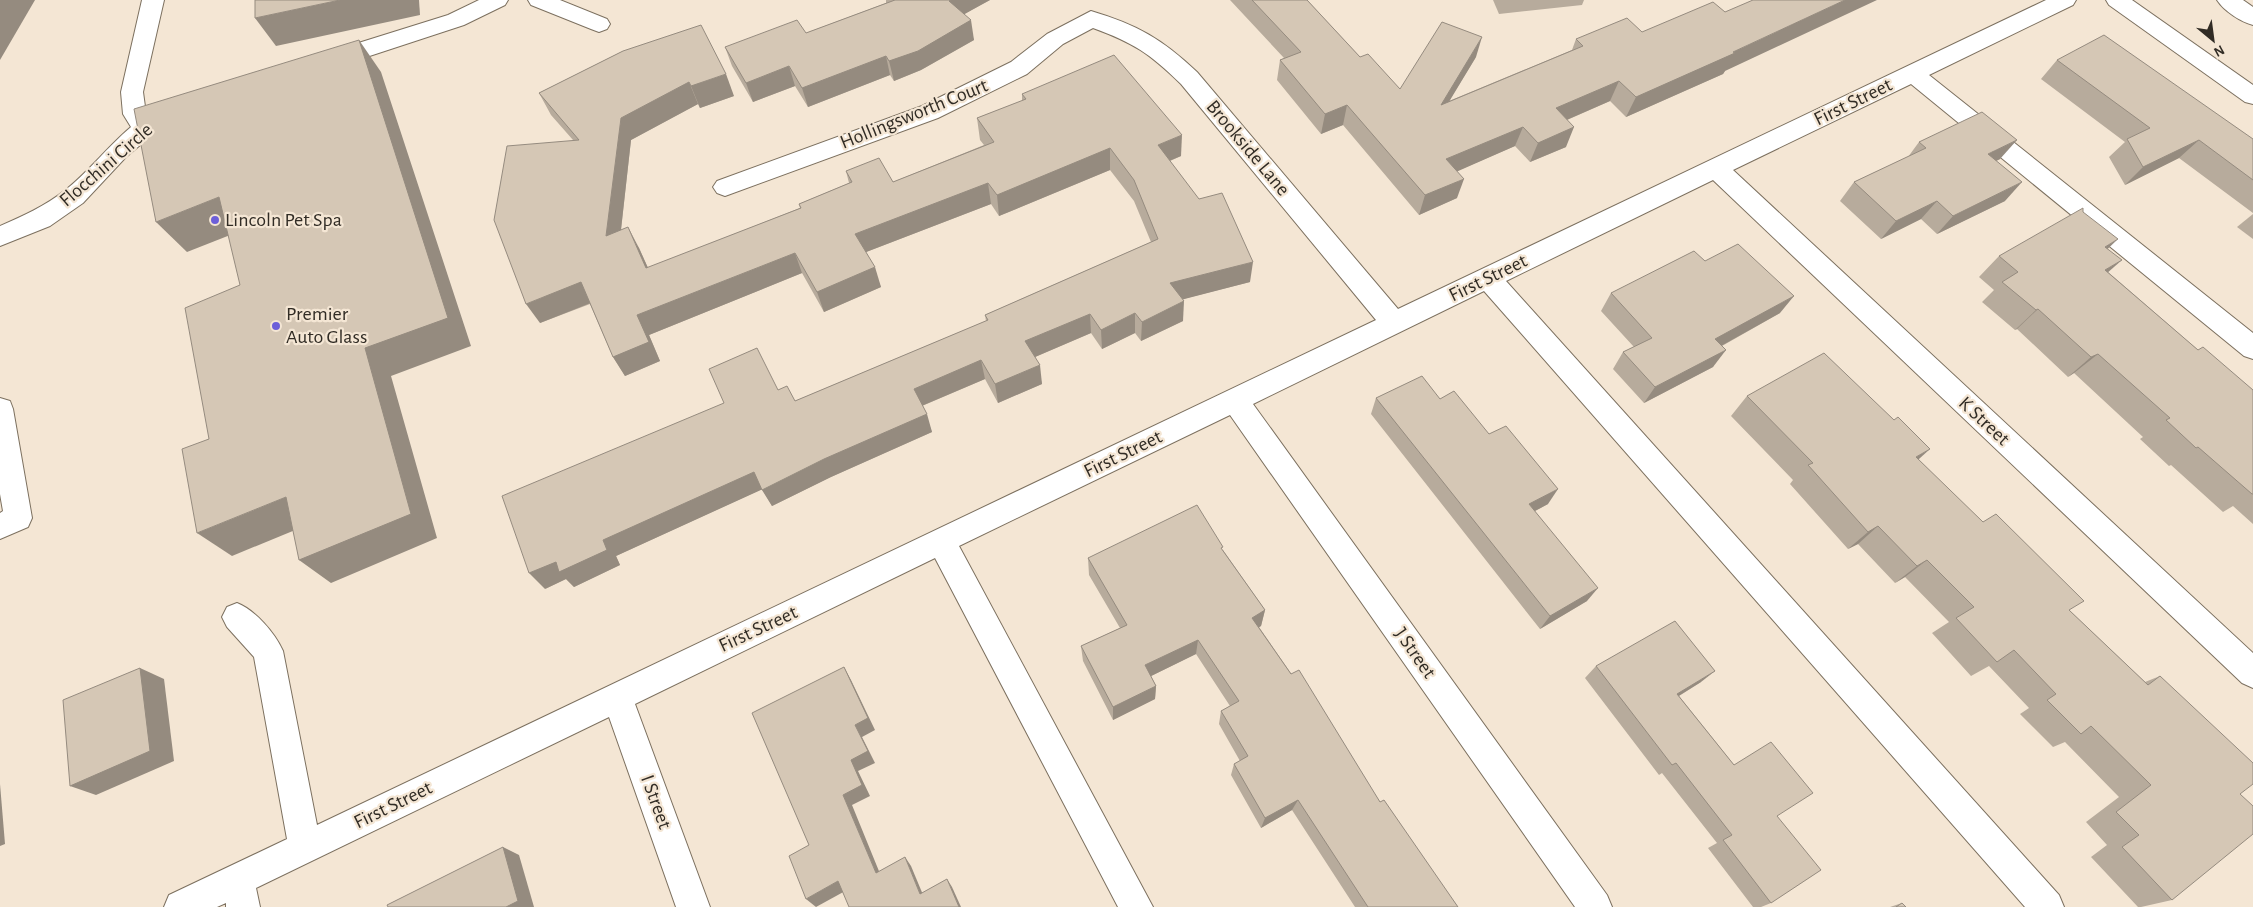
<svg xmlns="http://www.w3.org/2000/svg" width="2253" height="907" viewBox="0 0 2253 907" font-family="'Alegreya Sans',sans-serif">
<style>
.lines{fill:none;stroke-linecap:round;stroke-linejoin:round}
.minor-casing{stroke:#7c705f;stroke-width:2}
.minor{fill:#fff;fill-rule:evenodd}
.wall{fill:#b7ab9c}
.shaded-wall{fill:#958b7f}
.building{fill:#d5c7b5;stroke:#958b7f}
.poi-dot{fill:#6d5fd9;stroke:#f4e6d4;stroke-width:2}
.labels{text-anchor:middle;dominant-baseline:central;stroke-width:4.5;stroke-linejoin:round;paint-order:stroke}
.street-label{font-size:20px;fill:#312c25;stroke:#f4e6d4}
.poi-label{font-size:20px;fill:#312c25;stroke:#f4e6d4;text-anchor:start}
</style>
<rect width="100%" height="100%" fill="#f4e6d4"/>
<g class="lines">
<!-- minor casing -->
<g class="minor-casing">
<g id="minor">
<path d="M 142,0 L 164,0 L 143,92 L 146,114 L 148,116 L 172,106 L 180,108 L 184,114 L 180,120 L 152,135 L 126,157 L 83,203 L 50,226 L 0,246 L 0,226 C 23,216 45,206 64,191 C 87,174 108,146 131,127 L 123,114 L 121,92 Z"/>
<path d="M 479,0 L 508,0 L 505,5 L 464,25 L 336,67 L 328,69 L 320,67 L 317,61 L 320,55 L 448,15 Z"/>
<path d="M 528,0 L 560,0 L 607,19 L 610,24 L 607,29 L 599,32 L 591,29 L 531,5 Z"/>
<path d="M 2046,0 L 2076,0 L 2073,5 L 1929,75 L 2253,333 L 2253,359 L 2244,356 L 1911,84 L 1733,170 L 2253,653 L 2253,688 L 2242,683 L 1713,180 L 1506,281 L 2059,895 L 2064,907 L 2025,907 L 1484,291 L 1253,404 L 1607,895 L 1612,907 L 1575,907 L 1230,415 L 959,546 L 1153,907 L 1118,907 L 935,558 L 635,704 L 710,907 L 676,907 L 609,717 L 256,888 L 260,907 L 226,907 L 226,903 L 217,907 L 164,907 L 169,895 L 287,839 L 254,657 L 227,627 L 222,617 L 227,607 L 237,603 C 255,610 275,633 283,651 L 317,825 L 1376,320 L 1181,84 C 1149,53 1134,43 1093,28 L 1063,44 L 1027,74 L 938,118 L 725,196 L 717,193 L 713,187 L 717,181 L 922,106 L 1011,62 L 1047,34 L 1091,11 C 1138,25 1162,39 1197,72 L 1398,309 Z"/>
<path d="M 2106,0 L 2132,0 L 2253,85 L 2253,104 L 2245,102 L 2109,5 Z"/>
<path d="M 2217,0 L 2243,0 L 2253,7 L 2253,25 C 2241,22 2224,11 2217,0 Z"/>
<path d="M 0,398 L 10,401 L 13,409 L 32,518 L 28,527 L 0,539 L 0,513 L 3,511 L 0,494 Z"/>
</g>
</g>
<!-- minor -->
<use href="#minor" class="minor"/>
</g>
<!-- wall -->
<g class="wall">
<path d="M 886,0 L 990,0 L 964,14 L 974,40 L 921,70 L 894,81 L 890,75 L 808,107 L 795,86 L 753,102 L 732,66 L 725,47 L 806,33 L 886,3 Z"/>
<path d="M 1230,0 L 1307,0 L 1360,57 L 1400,89 L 1476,57 L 1449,101 L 1572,50 L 1576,39 L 1642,32 L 1725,71 L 1723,74 L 1626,117 L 1610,101 L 1567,120 L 1566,147 L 1530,162 L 1515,146 L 1457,171 L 1457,198 L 1419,215 L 1343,125 L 1321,134 L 1277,80 L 1280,60 L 1284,58 Z"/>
<path d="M 1493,0 L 1584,0 L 1582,5 L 1499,14 Z"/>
<path d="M 623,51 L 734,96 L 700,108 L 698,104 L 631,140 L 621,230 L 639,248 L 648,268 L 800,208 L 799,204 L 849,183 L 846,171 L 893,182 L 984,145 L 980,140 L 977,118 L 1022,101 L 1022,94 L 1181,156 L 1170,161 L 1250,282 L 1183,299 L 1183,321 L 1141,341 L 1135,333 L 1102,349 L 1091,333 L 1035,357 L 1042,384 L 998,403 L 985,379 L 922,406 L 932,432 L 831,477 L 772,506 L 762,489 L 616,556 L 620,565 L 574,587 L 566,579 L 545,589 L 778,390 L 795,401 L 986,321 L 985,315 L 1151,242 L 1134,201 L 1110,170 L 999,216 L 991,204 L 866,252 L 881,287 L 824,312 L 802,273 L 649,335 L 660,361 L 625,376 L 613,357 L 590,304 L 540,323 L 573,140 L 551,115 L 539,93 Z"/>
<path d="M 2057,60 L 2253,139 L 2253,213 L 2179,158 L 2125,185 L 2109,157 L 2125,142 L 2041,79 Z"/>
<path d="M 1919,142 L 2000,159 L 1996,161 L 2005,201 L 1937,234 L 1921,219 L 1881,239 L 1840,201 L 1854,182 L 1908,157 Z"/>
<path d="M 2083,212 L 2108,249 L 2108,272 L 2198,350 L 2253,390 L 2253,524 L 2233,506 L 2223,512 L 2171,465 L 2169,466 L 2140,439 L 2143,437 L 2074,373 L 2068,377 L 2017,329 L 2015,330 L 1982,302 L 1994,290 L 1979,277 L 1999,256 Z"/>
<path d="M 2253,214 L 2253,239 L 2237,227 Z"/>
<path d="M 1705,261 L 1780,313 L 1722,346 L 1713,367 L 1644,403 L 1613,369 L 1623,352 L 1634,347 L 1601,311 L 1611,293 Z"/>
<path d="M 1747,396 L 1918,459 L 2069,610 L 2145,682 L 2160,676 L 2240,794 L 2172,900 L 2141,907 L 2138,907 L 2091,857 L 2107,845 L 2086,822 L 2119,797 L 2065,742 L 2053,747 L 2020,714 L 2029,708 L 1989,666 L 1971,676 L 1932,633 L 1949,622 L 1905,577 L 1895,583 L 1858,544 L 1848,549 L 1790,484 L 1793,480 L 1731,416 Z"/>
<path d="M 1376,398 L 1440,399 L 1489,434 L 1548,504 L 1535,511 L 1587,601 L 1540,629 L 1371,414 Z"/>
<path d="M 1223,550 L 1265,610 L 1261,626 L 1259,627 L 1380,802 L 1458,907 L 1355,907 L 1292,810 L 1261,828 L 1231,775 L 1234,764 L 1240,761 L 1219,724 L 1221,711 L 1230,706 L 1196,654 L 1151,676 L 1156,686 L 1155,699 L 1113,720 L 1083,661 L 1081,646 L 1120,628 L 1089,575 L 1088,558 Z"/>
<path d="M 1596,666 L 1701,682 L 1679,696 L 1734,765 L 1777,816 L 1771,903 L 1761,907 L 1753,907 L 1708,848 L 1717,843 L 1662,773 L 1659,775 L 1585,678 Z"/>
<path d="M 1902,903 L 1906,907 L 1890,907 Z"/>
</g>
<!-- shaded-wall -->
<g class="shaded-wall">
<path d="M 0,0 L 35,0 L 0,60 Z"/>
<path d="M 340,0 L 419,0 L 420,15 L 276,46 L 255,18 Z"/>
<path d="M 951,0 L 990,0 L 952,21 L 949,1 Z"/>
<path d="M 1845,0 L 1877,0 L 1725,71 L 1723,74 L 1626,117 L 1636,97 Z"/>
<path d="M 971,20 L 974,40 L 921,70 L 894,81 L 889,61 Z"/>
<path d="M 1482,37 L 1476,57 L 1435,125 L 1441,105 Z"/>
<path d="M 359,40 L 381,72 L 471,346 L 391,376 L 437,538 L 331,583 L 299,560 L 365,348 Z"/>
<path d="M 886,56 L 890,75 L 808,107 L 802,88 Z"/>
<path d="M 789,66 L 795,86 L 753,102 L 746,83 Z"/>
<path d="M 726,74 L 734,96 L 700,108 L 691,86 Z"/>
<path d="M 1619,81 L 1610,101 L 1548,128 L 1556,108 Z"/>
<path d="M 689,82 L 698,104 L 631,140 L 618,256 L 606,236 L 621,118 Z"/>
<path d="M 1347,105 L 1343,125 L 1321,134 L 1325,114 Z"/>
<path d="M 1523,127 L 1515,146 L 1440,179 L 1446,159 Z"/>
<path d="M 1574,127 L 1566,147 L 1530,162 L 1538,143 Z"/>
<path d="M 1182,135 L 1181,156 L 1157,166 L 1158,145 Z"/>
<path d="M 2017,140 L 2000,159 L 1972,173 L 1988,154 Z"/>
<path d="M 2199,140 L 2179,158 L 2125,185 L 2143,167 Z"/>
<path d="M 1110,148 L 1110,170 L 999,216 L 997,195 Z"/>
<path d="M 1464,179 L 1457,198 L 1419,215 L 1425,195 Z"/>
<path d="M 2022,182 L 2005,201 L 1937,234 L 1953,216 Z"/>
<path d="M 988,183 L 991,204 L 861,254 L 855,234 Z"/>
<path d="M 219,197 L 248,228 L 187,252 L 156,222 Z"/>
<path d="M 1937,201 L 1921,219 L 1881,239 L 1896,221 Z"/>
<path d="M 628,227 L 639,248 L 657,288 L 646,268 Z"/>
<path d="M 2118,239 L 2095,261 L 2105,247 Z"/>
<path d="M 795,253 L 802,273 L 649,335 L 660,361 L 625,376 L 613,357 L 637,315 Z"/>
<path d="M 2122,260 L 2098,281 L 2105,270 Z"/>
<path d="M 1253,262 L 1250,282 L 1169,303 L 1170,283 Z"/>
<path d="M 875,267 L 881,287 L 824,312 L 817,292 Z"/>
<path d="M 581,282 L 593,302 L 540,323 L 526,304 Z"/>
<path d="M 1794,296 L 1780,313 L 1703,356 L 1715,339 Z"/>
<path d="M 1184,301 L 1183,321 L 1141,341 L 1142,322 Z"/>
<path d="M 2038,309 L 2017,329 L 2015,330 L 2036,310 Z"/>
<path d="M 1135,313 L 1135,333 L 1102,349 L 1101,330 Z"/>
<path d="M 1090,314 L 1091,333 L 1028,360 L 1025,341 Z"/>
<path d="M 1726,350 L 1713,367 L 1644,403 L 1655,387 Z"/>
<path d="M 2098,354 L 2074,373 L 2068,377 L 2091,357 Z"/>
<path d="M 981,360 L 985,379 L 919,407 L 914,389 Z"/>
<path d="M 1040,365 L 1042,384 L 998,403 L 995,384 Z"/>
<path d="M 927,414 L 932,432 L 831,477 L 772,506 L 762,490 L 824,459 Z"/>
<path d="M 1930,449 L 1909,468 L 1916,457 Z"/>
<path d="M 754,472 L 763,489 L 616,556 L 620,565 L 574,587 L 566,579 L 545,589 L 529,573 Z"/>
<path d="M 1558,489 L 1548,504 L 1520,519 L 1529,504 Z"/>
<path d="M 286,497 L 317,521 L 232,556 L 197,533 Z"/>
<path d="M 1878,526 L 1858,544 L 1848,549 L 1868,532 Z"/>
<path d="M 1927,560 L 1905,577 L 1895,583 L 1917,566 Z"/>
<path d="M 1598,588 L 1587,601 L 1540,629 L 1550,616 Z"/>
<path d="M 1265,610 L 1261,626 L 1249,633 L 1252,618 Z"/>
<path d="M 1198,640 L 1196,654 L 1145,679 L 1145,665 Z"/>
<path d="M 844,667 L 851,680 L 875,730 L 862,737 L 875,763 L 858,771 L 870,796 L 852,805 L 883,881 L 876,873 L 843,795 L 851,760 L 855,725 Z"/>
<path d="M 140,668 L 164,679 L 174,761 L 96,795 L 70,786 Z"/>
<path d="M 1715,671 L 1701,682 L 1664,705 L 1677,694 Z"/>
<path d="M 1156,686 L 1155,699 L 1113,720 L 1113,707 Z"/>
<path d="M 0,784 L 5,844 L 0,846 Z"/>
<path d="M 1298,800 L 1292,810 L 1261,828 L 1265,818 Z"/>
<path d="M 503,847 L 519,855 L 534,907 L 506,907 Z"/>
<path d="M 905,857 L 911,866 L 926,902 L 920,894 Z"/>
<path d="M 947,879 L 952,887 L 961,907 L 959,907 Z"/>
<path d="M 838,881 L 847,890 L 816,907 L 806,899 Z"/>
</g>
<!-- building -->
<g class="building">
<path d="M 255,0 L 340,0 L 255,18 Z"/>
<path d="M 895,0 L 951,0 L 949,1 L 971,20 L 918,51 L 889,61 L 886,56 L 802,88 L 789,66 L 746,83 L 725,47 L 797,20 L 806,33 Z"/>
<path d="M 1252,0 L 1307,0 L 1360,57 L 1368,54 L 1400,89 L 1442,22 L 1482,37 L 1441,105 L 1583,46 L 1576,39 L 1627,18 L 1642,32 L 1713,2 L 1725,12 L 1753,0 L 1845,0 L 1733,52 L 1735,53 L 1636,97 L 1619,81 L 1556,108 L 1574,127 L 1538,143 L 1523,127 L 1446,159 L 1464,179 L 1425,195 L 1347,105 L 1325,114 L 1280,60 L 1301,52 Z"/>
<path d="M 701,25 L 726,74 L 691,86 L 689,82 L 621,118 L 606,236 L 628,227 L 646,268 L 801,208 L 799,204 L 852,182 L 846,171 L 879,158 L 893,182 L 994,142 L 977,118 L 1026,99 L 1022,94 L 1114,55 L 1182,135 L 1158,145 L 1199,199 L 1222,193 L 1253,262 L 1170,283 L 1184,301 L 1142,322 L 1135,313 L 1101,330 L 1090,314 L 1025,341 L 1040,365 L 995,384 L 981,360 L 914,389 L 927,414 L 824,459 L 762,490 L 754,472 L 603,540 L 607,550 L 559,572 L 556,562 L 529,573 L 502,496 L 724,403 L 709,369 L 757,348 L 778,390 L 787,386 L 795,401 L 988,320 L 985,315 L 1158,239 L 1134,180 L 1110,148 L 997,195 L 988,183 L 855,234 L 875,267 L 817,292 L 795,253 L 637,315 L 649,342 L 613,357 L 581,282 L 526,304 L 494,220 L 507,146 L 579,140 L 539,93 L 623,51 Z"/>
<path d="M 2104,35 L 2253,139 L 2253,180 L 2199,140 L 2143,167 L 2127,139 L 2150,128 L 2057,60 Z"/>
<path d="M 359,40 L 448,318 L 365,348 L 411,514 L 299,560 L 286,497 L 197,533 L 182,449 L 209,439 L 185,308 L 240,285 L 219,197 L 156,222 L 134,109 Z"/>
<path d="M 1982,112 L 2017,140 L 1988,154 L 2022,182 L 1953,216 L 1937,201 L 1896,221 L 1854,182 L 1926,148 L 1919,142 Z"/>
<path d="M 2083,208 L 2083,212 L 2118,239 L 2105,247 L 2122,260 L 2105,270 L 2198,350 L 2203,347 L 2253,390 L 2253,494 L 2252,494 L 2198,447 L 2196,448 L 2166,420 L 2170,418 L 2098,354 L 2091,357 L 2038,309 L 2036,310 L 2002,282 L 2018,272 L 1999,256 Z"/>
<path d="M 1738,244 L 1794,296 L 1715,339 L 1726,350 L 1655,387 L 1623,352 L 1652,338 L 1611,293 L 1694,251 L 1705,261 Z"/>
<path d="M 1824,353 L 1894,420 L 1898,417 L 1930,449 L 1916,457 L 1983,522 L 1996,514 L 2084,601 L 2069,610 L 2148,685 L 2160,676 L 2253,763 L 2253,784 L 2240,794 L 2253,806 L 2253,834 L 2172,900 L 2122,847 L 2139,835 L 2116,812 L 2151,785 L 2091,726 L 2081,734 L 2047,700 L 2056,694 L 2014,650 L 1997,662 L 1956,618 L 1974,607 L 1927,560 L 1917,566 L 1878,526 L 1868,532 L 1808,465 L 1813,463 L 1747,396 Z"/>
<path d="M 1422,376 L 1440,399 L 1454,391 L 1489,434 L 1506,426 L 1558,489 L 1529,504 L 1598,588 L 1550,616 L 1376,398 Z"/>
<path d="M 1197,505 L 1223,547 L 1221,548 L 1265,610 L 1252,618 L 1291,674 L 1299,670 L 1380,802 L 1384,800 L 1458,907 L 1368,907 L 1298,800 L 1265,818 L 1234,764 L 1248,756 L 1221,711 L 1239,701 L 1198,640 L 1145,665 L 1156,686 L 1113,707 L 1081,646 L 1127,625 L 1088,558 Z"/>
<path d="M 1675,621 L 1715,671 L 1677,694 L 1734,765 L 1771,742 L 1813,793 L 1777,816 L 1821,870 L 1771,903 L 1723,840 L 1732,835 L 1676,763 L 1672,765 L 1596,666 Z"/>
<path d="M 844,667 L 868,718 L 855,725 L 868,751 L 851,760 L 862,785 L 843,795 L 876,873 L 905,857 L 920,894 L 947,879 L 959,907 L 849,907 L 838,881 L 806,899 L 789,856 L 809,845 L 752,713 Z"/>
<path d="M 140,668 L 150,751 L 70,786 L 63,700 Z"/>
<path d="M 503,847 L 518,901 L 506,907 L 388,907 L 387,905 Z"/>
<path d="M 1902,903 L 1906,907 L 1896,907 Z"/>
</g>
<!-- markers -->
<g class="poi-dot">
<circle cx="215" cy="220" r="5"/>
<circle cx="276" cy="326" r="5"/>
</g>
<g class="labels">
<!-- street labels -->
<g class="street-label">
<text transform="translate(1853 102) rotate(-26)">First Street</text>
<text transform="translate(914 114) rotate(-22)">Hollingsworth Court</text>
<text transform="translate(1248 148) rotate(50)">Brookside Lane</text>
<text transform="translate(106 165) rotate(-41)">Flocchini Circle</text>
<text transform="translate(1488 278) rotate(-26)">First Street</text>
<text transform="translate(1984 421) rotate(43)">K Street</text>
<text transform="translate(1123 454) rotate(-26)">First Street</text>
<text transform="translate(758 629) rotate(-25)">First Street</text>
<text transform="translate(1415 653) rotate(55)">J Street</text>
<text transform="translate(656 802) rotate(70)">I Street</text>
<text transform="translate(393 805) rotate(-26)">First Street</text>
</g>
<!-- poi labels -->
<g class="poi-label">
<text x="225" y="220">Lincoln Pet Spa</text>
<text x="286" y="314">Premier<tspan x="286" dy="23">Auto Glass</tspan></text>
</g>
</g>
<!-- north arrow -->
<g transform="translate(2213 40) rotate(151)" stroke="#f4e6d4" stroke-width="4" paint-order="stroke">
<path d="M0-4L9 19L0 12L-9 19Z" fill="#312c25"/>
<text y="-8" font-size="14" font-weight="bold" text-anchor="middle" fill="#312c25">N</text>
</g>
</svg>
